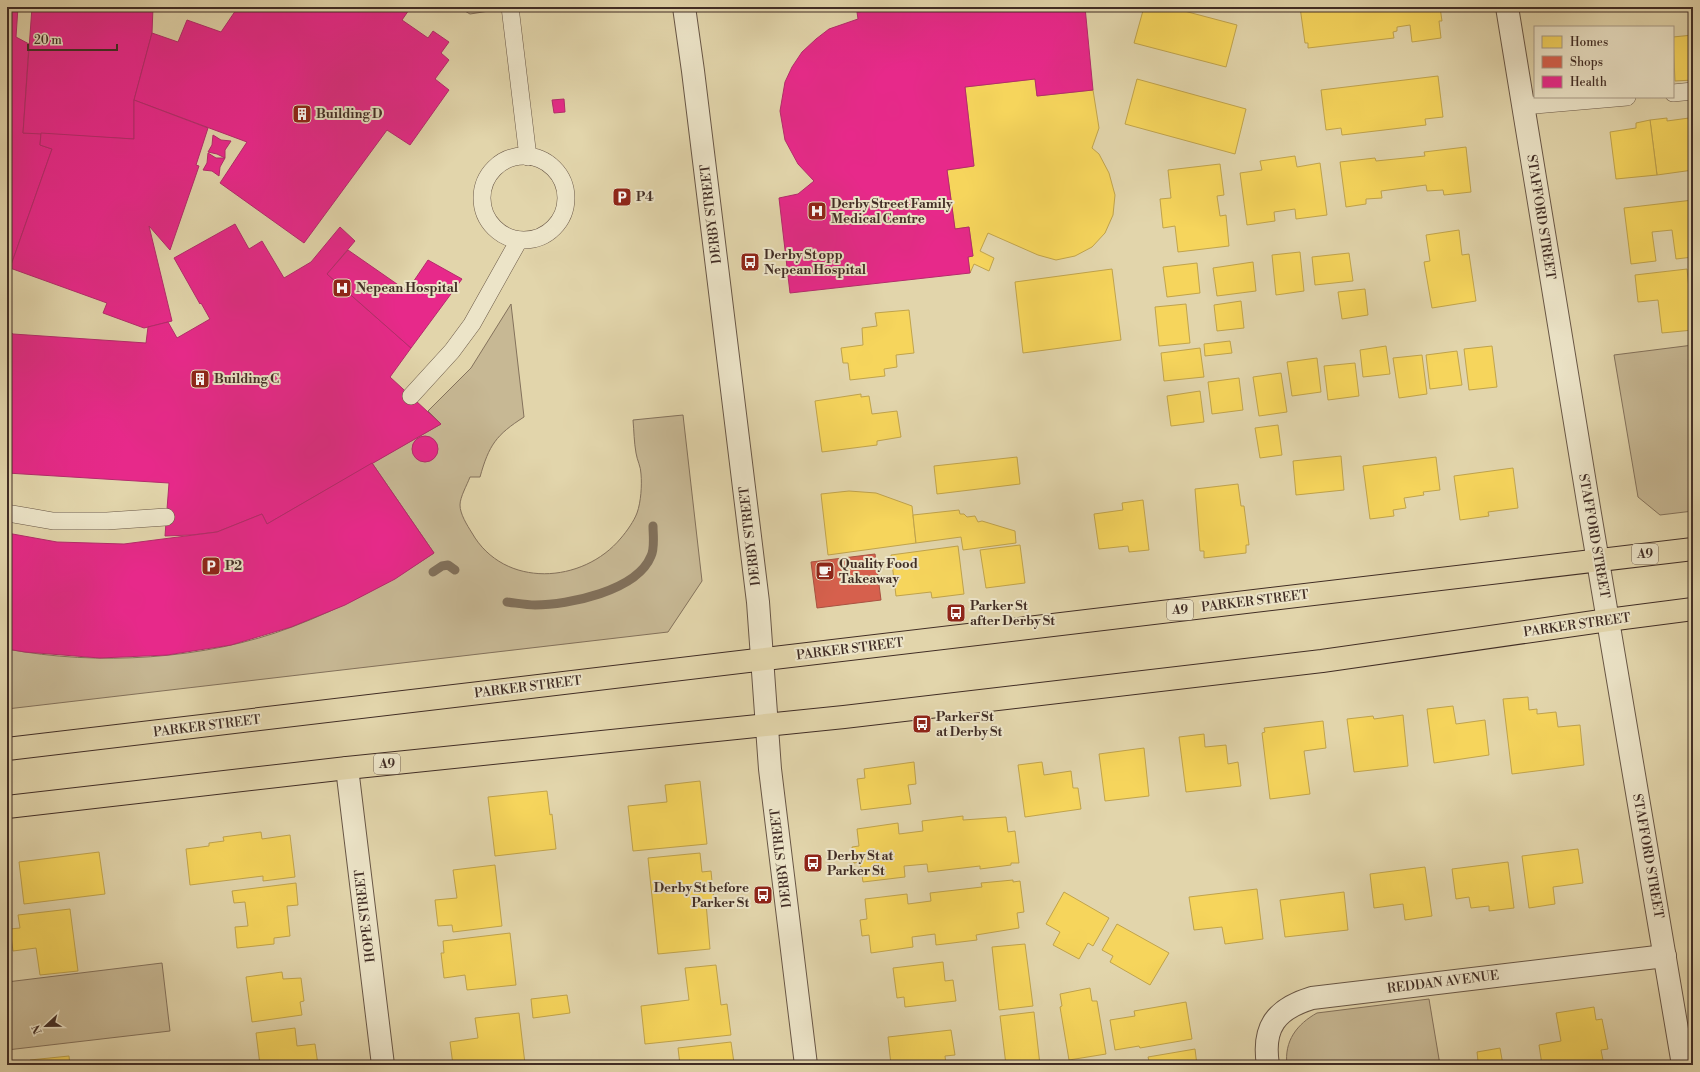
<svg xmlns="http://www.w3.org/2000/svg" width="1700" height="1072" viewBox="0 0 1700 1072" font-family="'Libre Bodoni',serif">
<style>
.green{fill:#c7b894;stroke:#84725c}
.homes{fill:#f6d55c;stroke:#c0a34c}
.shops{fill:#d6604d;stroke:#a95141}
.health{fill:#e7298a;stroke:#b52a6c}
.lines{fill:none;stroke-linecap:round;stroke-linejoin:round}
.stream{stroke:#81705a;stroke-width:9}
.service-casing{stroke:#695746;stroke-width:18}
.minor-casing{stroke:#695746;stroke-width:24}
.tertiary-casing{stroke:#695746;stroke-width:24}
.trunk-casing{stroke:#412d25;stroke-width:24}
.service{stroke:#ece4c8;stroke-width:17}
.minor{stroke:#ece4c8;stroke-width:22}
.tertiary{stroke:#ece4c8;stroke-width:22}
.trunk{stroke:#e2d5ab;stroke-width:22}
.labels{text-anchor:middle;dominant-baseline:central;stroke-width:4;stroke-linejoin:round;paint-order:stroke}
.shield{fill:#ece4c8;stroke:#746456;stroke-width:1}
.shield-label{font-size:12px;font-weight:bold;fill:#412d25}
.poi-label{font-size:13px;font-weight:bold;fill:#412d25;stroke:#ece4c8;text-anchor:start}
.street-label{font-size:13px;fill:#412d25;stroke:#ece4c8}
</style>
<rect width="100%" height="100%" fill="#e2d5ab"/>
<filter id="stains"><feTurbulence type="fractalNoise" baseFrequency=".005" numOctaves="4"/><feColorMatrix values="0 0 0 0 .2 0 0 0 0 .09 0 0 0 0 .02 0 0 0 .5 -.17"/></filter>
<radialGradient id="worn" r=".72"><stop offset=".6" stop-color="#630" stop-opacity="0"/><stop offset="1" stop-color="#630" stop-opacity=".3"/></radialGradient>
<!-- green -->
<g class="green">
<path d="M 458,7 L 488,7 L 489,11 L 470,14 Z"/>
<path d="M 511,304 L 524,417 C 496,435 489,445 480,477 L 470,477 C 467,485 460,497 460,505 C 460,514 467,525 472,533 C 504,589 583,584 621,538 C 627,531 634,521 637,513 C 641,502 642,485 641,474 C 641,467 637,460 636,453 C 634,442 634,431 633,420 L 683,415 L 702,581 L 668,632 L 7,709 L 7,649 C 97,666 205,660 292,627 C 342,608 389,583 434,553 L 372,463 L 441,424 L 428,411 L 471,368 Z"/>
<path d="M 1693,345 L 1693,511 L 1660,515 L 1638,497 L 1614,355 Z"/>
<path d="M 162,963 L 170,1031 L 7,1050 L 7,982 Z"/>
<path d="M 1429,999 L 1440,1065 L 1287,1065 C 1284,1041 1297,1024 1317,1013 Z"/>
</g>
<!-- homes -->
<g class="homes">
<path d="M 1144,7 L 1169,7 L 1237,25 L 1226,67 L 1134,43 Z"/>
<path d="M 1300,7 L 1440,7 L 1442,21 L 1439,21 L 1441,38 L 1412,42 L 1410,25 L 1397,27 L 1397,31 L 1393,32 L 1394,38 L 1308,48 L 1308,43 L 1305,43 Z"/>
<path d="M 1693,35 L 1693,80 L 1675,81 L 1673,37 Z"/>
<path d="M 1438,76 L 1443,117 L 1425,119 L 1426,125 L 1342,135 L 1341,128 L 1326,130 L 1321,90 Z"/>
<path d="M 1035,79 L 1037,96 L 1093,90 L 1099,128 L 1092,148 L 1099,154 L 1109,173 L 1115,195 L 1113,215 L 1105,233 L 1092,247 L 1075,256 L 1056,260 L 1038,255 L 988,233 L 980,251 L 994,258 L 989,271 L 974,264 L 970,273 L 968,257 L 973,256 L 969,227 L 955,229 L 947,170 L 974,166 L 965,87 Z"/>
<path d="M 1137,79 L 1246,109 L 1235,154 L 1125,124 Z"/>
<path d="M 1667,118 L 1667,121 L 1689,118 L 1689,122 L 1693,122 L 1693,170 L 1657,175 L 1650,120 Z"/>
<path d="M 1650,120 L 1657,175 L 1616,179 L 1610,132 L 1636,128 L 1636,123 Z"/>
<path d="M 1466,147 L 1471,192 L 1444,195 L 1443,190 L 1427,191 L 1426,185 L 1381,191 L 1382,198 L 1366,199 L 1366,204 L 1346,207 L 1340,162 L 1375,158 L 1376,161 L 1425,156 L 1424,152 Z"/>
<path d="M 1295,156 L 1297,167 L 1320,163 L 1327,215 L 1296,219 L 1295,209 L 1274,212 L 1275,221 L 1247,225 L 1240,173 L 1262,170 L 1260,161 Z"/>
<path d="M 1220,164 L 1224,195 L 1217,196 L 1220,216 L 1226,215 L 1229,246 L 1178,252 L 1175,226 L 1163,228 L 1160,199 L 1171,198 L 1168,170 Z"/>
<path d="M 1693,200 L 1693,257 L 1676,259 L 1672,230 L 1652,232 L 1656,261 L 1631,264 L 1624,208 Z"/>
<path d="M 1459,230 L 1462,255 L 1469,254 L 1476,301 L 1432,308 L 1424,262 L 1430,261 L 1426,235 Z"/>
<path d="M 1300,252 L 1304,291 L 1276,295 L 1272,255 Z"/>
<path d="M 1349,253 L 1353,281 L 1315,285 L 1312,257 Z"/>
<path d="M 1253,262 L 1256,291 L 1217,296 L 1213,268 Z"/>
<path d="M 1197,263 L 1200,293 L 1167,297 L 1163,267 Z"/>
<path d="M 1112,269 L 1121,340 L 1023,353 L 1015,282 Z"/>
<path d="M 1687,269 L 1693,330 L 1662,333 L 1658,300 L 1638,302 L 1635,275 Z"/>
<path d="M 1365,289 L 1368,315 L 1342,319 L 1338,292 Z"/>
<path d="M 1241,301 L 1244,328 L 1217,331 L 1214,305 Z"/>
<path d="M 1186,304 L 1190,343 L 1159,346 L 1155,307 Z"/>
<path d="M 909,310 L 914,353 L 896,355 L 897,367 L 884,369 L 885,376 L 850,380 L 848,363 L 843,363 L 841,348 L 863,345 L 862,328 L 877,326 L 875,313 Z"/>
<path d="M 1230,341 L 1232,353 L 1205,356 L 1204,344 Z"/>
<path d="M 1386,346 L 1390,374 L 1363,377 L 1360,350 Z"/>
<path d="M 1492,346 L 1497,387 L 1469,390 L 1464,349 Z"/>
<path d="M 1200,348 L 1204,377 L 1164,381 L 1161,353 Z"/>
<path d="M 1457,351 L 1462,385 L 1430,389 L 1426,355 Z"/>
<path d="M 1422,355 L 1427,394 L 1399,398 L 1393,358 Z"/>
<path d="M 1317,358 L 1321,392 L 1292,396 L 1287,362 Z"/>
<path d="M 1355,363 L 1359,396 L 1328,400 L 1324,366 Z"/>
<path d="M 1281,373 L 1287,412 L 1259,416 L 1253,377 Z"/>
<path d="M 1239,378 L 1243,410 L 1212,414 L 1208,382 Z"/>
<path d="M 1200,391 L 1204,422 L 1171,426 L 1167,396 Z"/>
<path d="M 861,394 L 861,397 L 869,396 L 872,414 L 897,411 L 901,437 L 877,441 L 877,445 L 822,452 L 815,401 Z"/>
<path d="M 1278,425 L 1282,455 L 1260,458 L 1255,428 Z"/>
<path d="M 1341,456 L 1344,490 L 1296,495 L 1293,461 Z"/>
<path d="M 1017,457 L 1020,484 L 937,494 L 934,466 Z"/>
<path d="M 1436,457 L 1440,490 L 1423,492 L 1424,495 L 1404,498 L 1406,508 L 1393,510 L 1394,516 L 1370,519 L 1363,466 Z"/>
<path d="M 1513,468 L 1518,508 L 1488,512 L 1489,516 L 1460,520 L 1454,476 Z"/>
<path d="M 1238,484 L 1241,506 L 1244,506 L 1249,545 L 1246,545 L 1246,553 L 1204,558 L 1204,551 L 1200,551 L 1195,489 Z"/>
<path d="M 849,491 L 876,493 L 912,506 L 916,543 L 828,555 L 821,494 Z"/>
<path d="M 1143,500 L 1149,550 L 1129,552 L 1128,546 L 1099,549 L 1094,514 L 1123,510 L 1122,503 Z"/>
<path d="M 959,510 L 960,514 L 964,514 L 967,517 L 975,516 L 978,522 L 982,521 L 1015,531 L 1016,543 L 963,550 L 961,537 L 916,543 L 913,515 Z"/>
<path d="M 1020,545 L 1025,583 L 986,588 L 980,550 Z"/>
<path d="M 958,546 L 964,594 L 932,598 L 931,592 L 896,596 L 891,555 Z"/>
<path d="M 1528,697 L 1529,710 L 1537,709 L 1537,714 L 1556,712 L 1558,727 L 1580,725 L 1584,765 L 1512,774 L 1503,699 Z"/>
<path d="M 1453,706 L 1456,724 L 1485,720 L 1489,755 L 1434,763 L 1427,709 Z"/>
<path d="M 1403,715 L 1408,766 L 1354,772 L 1347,719 L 1373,716 L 1374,719 Z"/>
<path d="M 1323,721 L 1326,748 L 1304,751 L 1310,794 L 1270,799 L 1262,733 L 1265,732 L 1264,728 Z"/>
<path d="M 1204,734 L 1205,747 L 1226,745 L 1228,764 L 1238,762 L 1241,786 L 1186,792 L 1179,737 Z"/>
<path d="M 1144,748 L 1149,796 L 1105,801 L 1099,754 Z"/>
<path d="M 914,762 L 916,784 L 908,785 L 911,804 L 861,810 L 857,779 L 865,778 L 864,769 Z"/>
<path d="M 1042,762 L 1044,775 L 1071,771 L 1073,788 L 1078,788 L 1081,809 L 1025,817 L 1018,765 Z"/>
<path d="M 700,781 L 707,844 L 633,851 L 628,806 L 667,802 L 665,785 Z"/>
<path d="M 547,791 L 550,815 L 552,814 L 556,849 L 495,856 L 488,797 Z"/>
<path d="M 963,816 L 963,820 L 1006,817 L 1008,832 L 1015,831 L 1019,863 L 1011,863 L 1011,865 L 980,869 L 980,866 L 928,872 L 927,864 L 904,866 L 905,877 L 863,882 L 860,862 L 854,863 L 852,847 L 859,846 L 857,829 L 898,823 L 899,834 L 923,831 L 922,821 Z"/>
<path d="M 261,832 L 262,839 L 290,835 L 295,877 L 263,881 L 263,876 L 190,885 L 186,849 L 209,846 L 209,843 L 224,841 L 223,837 Z"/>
<path d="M 1578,849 L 1583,883 L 1553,887 L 1555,904 L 1529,908 L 1522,856 Z"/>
<path d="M 99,852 L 105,894 L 24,904 L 19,862 Z"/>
<path d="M 700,853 L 702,872 L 711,871 L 714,902 L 706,903 L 710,949 L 658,954 L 648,858 Z"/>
<path d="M 1508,862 L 1514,908 L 1489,911 L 1489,906 L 1471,908 L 1469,897 L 1456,899 L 1452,869 Z"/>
<path d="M 495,865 L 502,926 L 453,932 L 452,925 L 438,926 L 435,900 L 457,898 L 453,870 Z"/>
<path d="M 1425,867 L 1432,916 L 1405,920 L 1403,904 L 1374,908 L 1370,874 Z"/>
<path d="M 1013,880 L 1013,882 L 1020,881 L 1024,912 L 1017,913 L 1019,928 L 976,935 L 977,940 L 936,945 L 935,934 L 912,937 L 913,947 L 871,953 L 869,935 L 862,936 L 860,920 L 867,919 L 865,899 L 907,894 L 908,904 L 931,901 L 930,893 L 982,887 L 981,883 Z"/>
<path d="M 296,883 L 298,905 L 287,906 L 290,936 L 274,938 L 274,944 L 237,948 L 235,927 L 248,926 L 245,902 L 234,903 L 232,891 Z"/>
<path d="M 1257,889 L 1263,939 L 1225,944 L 1222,927 L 1194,930 L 1189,897 Z"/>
<path d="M 1064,892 L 1109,918 L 1093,946 L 1088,943 L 1079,959 L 1053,945 L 1060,932 L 1046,924 Z"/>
<path d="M 1344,892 L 1348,930 L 1285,937 L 1280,900 Z"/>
<path d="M 70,909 L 78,971 L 40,975 L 36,948 L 13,951 L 10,929 L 20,928 L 18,915 Z"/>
<path d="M 1117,924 L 1169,953 L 1150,985 L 1110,962 L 1113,956 L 1102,950 Z"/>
<path d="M 510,933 L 516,985 L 467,990 L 465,975 L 444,978 L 441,953 L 444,953 L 443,941 Z"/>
<path d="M 1025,944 L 1033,1006 L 999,1010 L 992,947 Z"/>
<path d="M 943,962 L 945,981 L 953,980 L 956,1001 L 905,1007 L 904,997 L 897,998 L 893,968 Z"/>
<path d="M 716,965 L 721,1005 L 727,1004 L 731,1035 L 645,1044 L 641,1006 L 689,1000 L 685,968 Z"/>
<path d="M 282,972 L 283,979 L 301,978 L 304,1001 L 300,1002 L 302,1015 L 252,1022 L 246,977 Z"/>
<path d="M 1090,988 L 1092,1001 L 1097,1001 L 1106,1054 L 1069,1060 L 1060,1007 L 1062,1006 L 1060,994 Z"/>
<path d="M 567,995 L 570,1013 L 533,1018 L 531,999 Z"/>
<path d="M 1186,1002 L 1192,1039 L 1140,1048 L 1139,1046 L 1115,1050 L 1110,1020 L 1135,1016 L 1134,1011 Z"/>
<path d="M 1594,1007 L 1596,1020 L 1602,1019 L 1608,1049 L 1601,1050 L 1604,1065 L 1542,1065 L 1539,1045 L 1561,1041 L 1556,1013 Z"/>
<path d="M 1034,1012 L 1040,1065 L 1006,1065 L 1000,1016 Z"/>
<path d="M 519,1013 L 525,1064 L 453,1065 L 450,1042 L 478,1038 L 475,1018 Z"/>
<path d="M 295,1028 L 297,1046 L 315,1044 L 318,1065 L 260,1065 L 256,1033 Z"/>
<path d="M 951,1030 L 955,1055 L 945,1056 L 946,1065 L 891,1065 L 888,1037 Z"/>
<path d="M 731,1042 L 734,1063 L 720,1065 L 680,1065 L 678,1048 Z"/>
<path d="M 1500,1048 L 1503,1065 L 1454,1065 L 1478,1061 L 1477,1052 Z"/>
<path d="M 1195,1049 L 1197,1065 L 1150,1065 L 1148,1057 Z"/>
<path d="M 69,1056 L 70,1065 L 31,1065 L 30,1060 Z"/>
</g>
<!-- shops -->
<path class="shops" d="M 875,554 L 881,600 L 817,608 L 811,562 Z"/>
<!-- health -->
<g class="health">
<path d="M 7,7 L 18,7 L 16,37 L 29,44 L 23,133 L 41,133 L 40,145 L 52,149 L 10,268 L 7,266 Z"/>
<path d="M 32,7 L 153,7 L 152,33 L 134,100 L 134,139 L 23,133 Z"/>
<path d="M 238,7 L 411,7 L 402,20 L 428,38 L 433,31 L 449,42 L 441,53 L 449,60 L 435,79 L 449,90 L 410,145 L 387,130 L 304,243 L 220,183 L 247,142 L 134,100 L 152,33 L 178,42 L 187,20 L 221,32 Z"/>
<path d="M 903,7 L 1085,7 L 1093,90 L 1037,96 L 1035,79 L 965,87 L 974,166 L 947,170 L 955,229 L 969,227 L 973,256 L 968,257 L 970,273 L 790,293 L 779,198 L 798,194 L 814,181 L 798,164 L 785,140 L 780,111 L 785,82 L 792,67 L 802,52 L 816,39 L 829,29 L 858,19 L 857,12 Z"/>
<path d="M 564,99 L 565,112 L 554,113 L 552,100 Z"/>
<path d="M 134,100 L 208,128 L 196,165 L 199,166 L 170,250 L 149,226 L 172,321 L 144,328 L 103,313 L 107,303 L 10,268 L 52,149 L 40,145 L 41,133 L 134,139 Z"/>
<path d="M 213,135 L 221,140 L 231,141 L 225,150 L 225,158 L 217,154 L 208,152 L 212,145 Z"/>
<path d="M 208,153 L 216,158 L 225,158 L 220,167 L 219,176 L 212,171 L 203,170 L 207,163 Z"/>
<path d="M 235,224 L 249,249 L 262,241 L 284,278 L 311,262 L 340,227 L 355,241 L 327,274 L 411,348 L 390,377 L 441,424 L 267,524 L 262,514 L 217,532 L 191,535 L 165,536 L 169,483 L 7,473 L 7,330 L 13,334 L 146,343 L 148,327 L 168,322 L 177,338 L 210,319 L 201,303 L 200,304 L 174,258 Z"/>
<path d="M 348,250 L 407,291 L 428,260 L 462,279 L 411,348 L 327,274 Z"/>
<circle cx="425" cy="449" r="13"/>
<path d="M 372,463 L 434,553 L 395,579 L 345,605 L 291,627 L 231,645 L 167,655 L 100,658 L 25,652 L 7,649 L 7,533 L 57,542 L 124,544 L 217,532 L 262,514 L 267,524 Z"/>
</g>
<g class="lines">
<!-- stream -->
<g class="stream">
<path d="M 433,572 L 442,566 L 448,565 L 455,570"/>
<path d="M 507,602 C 516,603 526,605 535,605 C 568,605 637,591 651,556 C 655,548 653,535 653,526"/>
</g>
<!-- service casing -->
<g class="service-casing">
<g id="service">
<path d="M 510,7 L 528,157"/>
<path d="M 1673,93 L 1693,91"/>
<path d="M 1523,106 L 1627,97"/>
<circle cx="524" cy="198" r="42"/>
<path d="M 411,396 L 452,351 L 472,324 L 519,240"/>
<path d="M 7,513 L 53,521 L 107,521 L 166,517"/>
</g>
</g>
<!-- minor casing -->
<g class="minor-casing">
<g id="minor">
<path d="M 1507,7 L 1590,514 L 1683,1065"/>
<path d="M 347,768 L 383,1065"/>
<path d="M 1268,1065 C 1262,1027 1276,1009 1312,998 L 1665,956"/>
</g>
</g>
<!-- tertiary casing -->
<g class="tertiary-casing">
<path id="tertiary" d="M 684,7 L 693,71 L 758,602 L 770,769 L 806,1065"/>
</g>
<!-- trunk casing -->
<g class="trunk-casing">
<g id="trunk">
<path d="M 7,749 L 1693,549"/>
<path d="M 7,807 L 347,768 L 844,717 L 1322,661 L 1608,620 L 1693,609"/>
</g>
</g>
<!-- service -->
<use href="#service" class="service"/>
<!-- minor -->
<use href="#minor" class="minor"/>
<!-- tertiary -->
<use href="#tertiary" class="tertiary"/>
<!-- trunk -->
<use href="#trunk" class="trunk"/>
</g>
<!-- icons -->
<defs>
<g id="building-square" transform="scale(1)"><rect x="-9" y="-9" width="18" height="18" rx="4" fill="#8f2418" stroke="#ece4c8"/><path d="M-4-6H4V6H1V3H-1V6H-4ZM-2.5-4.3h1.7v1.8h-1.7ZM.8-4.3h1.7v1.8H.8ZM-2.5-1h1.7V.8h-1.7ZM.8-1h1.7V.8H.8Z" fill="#fff"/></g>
<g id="parking-square" transform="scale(1)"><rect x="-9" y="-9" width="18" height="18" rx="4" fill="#8f2418" stroke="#ece4c8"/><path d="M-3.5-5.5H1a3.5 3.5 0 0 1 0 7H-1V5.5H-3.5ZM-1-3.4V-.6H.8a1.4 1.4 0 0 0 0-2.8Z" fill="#fff"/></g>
<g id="hospital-square" transform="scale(1)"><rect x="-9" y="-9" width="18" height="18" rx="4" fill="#8f2418" stroke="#ece4c8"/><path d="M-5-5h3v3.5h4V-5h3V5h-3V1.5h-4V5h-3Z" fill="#fff"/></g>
<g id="bus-square" transform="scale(1)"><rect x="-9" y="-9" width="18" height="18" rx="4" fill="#8f2418" stroke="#ece4c8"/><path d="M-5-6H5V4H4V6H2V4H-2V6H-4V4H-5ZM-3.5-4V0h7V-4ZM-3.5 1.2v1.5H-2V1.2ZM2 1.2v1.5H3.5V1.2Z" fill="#fff"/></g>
<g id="cafe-square" transform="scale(1)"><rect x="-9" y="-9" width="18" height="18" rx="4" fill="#8f2418" stroke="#ece4c8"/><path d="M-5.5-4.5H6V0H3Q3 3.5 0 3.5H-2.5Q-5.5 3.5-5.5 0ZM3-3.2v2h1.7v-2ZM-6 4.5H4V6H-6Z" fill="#fff"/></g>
</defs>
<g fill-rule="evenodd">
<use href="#building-square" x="302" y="114"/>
<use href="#parking-square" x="622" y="197"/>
<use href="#hospital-square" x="817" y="211"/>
<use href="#bus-square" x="750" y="262"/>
<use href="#hospital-square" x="342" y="288"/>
<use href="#building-square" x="200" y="379"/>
<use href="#parking-square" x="211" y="566"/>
<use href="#cafe-square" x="825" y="571"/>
<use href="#bus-square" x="956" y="613"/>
<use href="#bus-square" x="922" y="724"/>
<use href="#bus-square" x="813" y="863"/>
<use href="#bus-square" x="763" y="895"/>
</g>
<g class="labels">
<!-- shield labels -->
<g class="shield">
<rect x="1632" y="544" width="26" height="20" rx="3"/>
<rect x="1167" y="600" width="26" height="20" rx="3"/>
<rect x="374" y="754" width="26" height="20" rx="3"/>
</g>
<g class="shield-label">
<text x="1645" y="554">A9</text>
<text x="1180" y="610">A9</text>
<text x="387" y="764">A9</text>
</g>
<!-- poi labels -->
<g class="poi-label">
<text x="316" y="114">Building D</text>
<text x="636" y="197">P4</text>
<text x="831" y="204">Derby Street Family<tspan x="831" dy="15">Medical Centre</tspan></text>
<text x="764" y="255">Derby St opp<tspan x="764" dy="15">Nepean Hospital</tspan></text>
<text x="356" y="288">Nepean Hospital</text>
<text x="214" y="379">Building C</text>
<text x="839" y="564">Quality Food<tspan x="839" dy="15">Takeaway</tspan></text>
<text x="225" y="566">P2</text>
<text x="970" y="606">Parker St<tspan x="970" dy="15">after Derby St</tspan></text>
<text x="936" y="717">Parker St<tspan x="936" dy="15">at Derby St</tspan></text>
<text x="827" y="856">Derby St at<tspan x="827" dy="15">Parker St</tspan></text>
<text x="749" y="888" text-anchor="end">Derby St before<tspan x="749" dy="15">Parker St</tspan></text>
</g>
<!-- street labels -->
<g class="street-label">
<text transform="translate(711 214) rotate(-97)">DERBY STREET</text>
<text transform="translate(1541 217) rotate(81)">STAFFORD STREET</text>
<text transform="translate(750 536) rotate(-97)">DERBY STREET</text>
<text transform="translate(1594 536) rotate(80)">STAFFORD STREET</text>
<text transform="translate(1255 601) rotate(-7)">PARKER STREET</text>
<text transform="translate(1577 625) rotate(-8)">PARKER STREET</text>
<text transform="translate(850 649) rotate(-7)">PARKER STREET</text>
<text transform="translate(528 687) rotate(-7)">PARKER STREET</text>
<text transform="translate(207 726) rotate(-7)">PARKER STREET</text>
<text transform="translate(1648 856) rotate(80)">STAFFORD STREET</text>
<text transform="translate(781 858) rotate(-97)">DERBY STREET</text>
<text transform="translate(365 916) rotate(-97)">HOPE STREET</text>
<text transform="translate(1443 982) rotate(-7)">REDDAN AVENUE</text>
</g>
</g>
<!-- margin -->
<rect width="1700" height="1072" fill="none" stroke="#e2d5ab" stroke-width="24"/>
<rect x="8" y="8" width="1684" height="1056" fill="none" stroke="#412d25" stroke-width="2"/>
<rect x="12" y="12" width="1676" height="1048" fill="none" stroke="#412d25"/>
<!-- legend -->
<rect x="1534" y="26" width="140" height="72" fill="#ece4c8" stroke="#a89b87"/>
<rect x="1542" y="36" width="20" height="12" fill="#f6d55c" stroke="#a89b87"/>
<text x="1570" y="46" font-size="12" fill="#412d25">Homes</text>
<rect x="1542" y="56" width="20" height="12" fill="#d6604d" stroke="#a89b87"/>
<text x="1570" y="66" font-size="12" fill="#412d25">Shops</text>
<rect x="1542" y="76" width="20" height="12" fill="#e7298a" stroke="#a89b87"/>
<text x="1570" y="86" font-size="12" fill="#412d25">Health</text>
<!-- north arrow -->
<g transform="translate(46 1026) rotate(248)" stroke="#ece4c8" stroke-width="3" paint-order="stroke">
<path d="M0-3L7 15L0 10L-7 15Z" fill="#412d25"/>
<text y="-6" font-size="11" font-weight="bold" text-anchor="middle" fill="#412d25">N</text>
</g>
<!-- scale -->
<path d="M28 44v6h89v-6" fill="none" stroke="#412d25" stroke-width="2"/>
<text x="34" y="44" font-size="12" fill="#412d25" stroke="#ece4c8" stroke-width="3" paint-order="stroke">20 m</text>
<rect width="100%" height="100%" filter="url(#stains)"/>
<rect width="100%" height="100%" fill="url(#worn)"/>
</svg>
